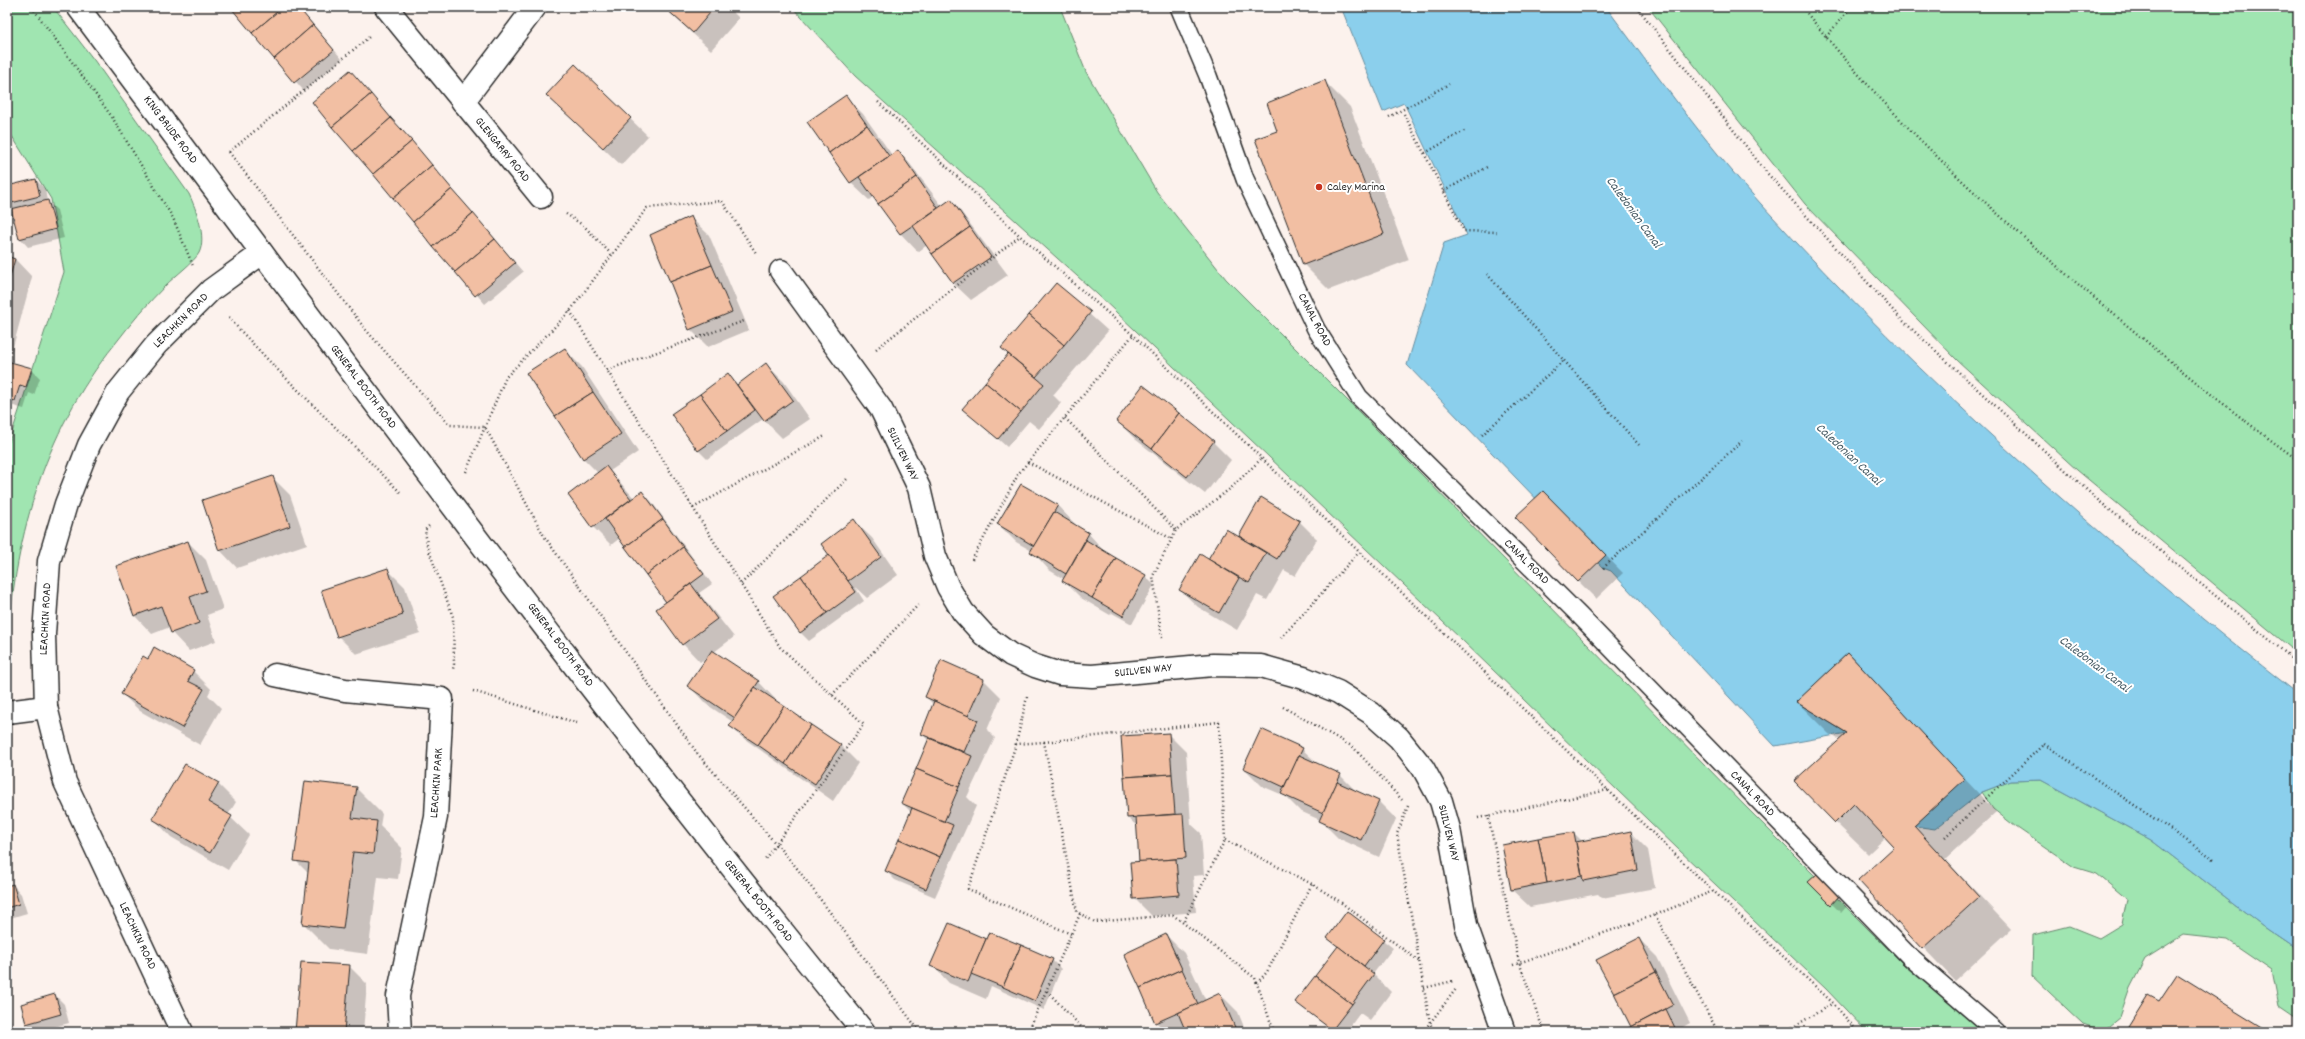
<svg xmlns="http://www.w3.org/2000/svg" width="2305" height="1039" viewBox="0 0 2305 1039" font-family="Dekko,sans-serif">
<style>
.green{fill:#a0e5b1;stroke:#66886e}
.water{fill:#8bcfec;stroke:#658d9f}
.shadow{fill:#0003}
.building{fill:#f2bfa3;stroke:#2b2b2b}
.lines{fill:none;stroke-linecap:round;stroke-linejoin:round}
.lane-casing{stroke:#2b2b2b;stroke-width:20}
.street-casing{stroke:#2b2b2b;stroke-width:25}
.secondary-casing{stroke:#2b2b2b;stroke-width:25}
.path{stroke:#2b2b2b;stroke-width:2.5;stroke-dasharray:1 3;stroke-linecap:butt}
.lane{stroke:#fff;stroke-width:17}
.street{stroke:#fff;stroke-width:22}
.secondary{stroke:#fff;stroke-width:22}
.poi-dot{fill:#c8321e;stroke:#fff;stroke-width:1.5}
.labels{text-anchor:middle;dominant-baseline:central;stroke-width:4;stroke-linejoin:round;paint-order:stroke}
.street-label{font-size:12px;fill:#2b2b2b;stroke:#fff}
.poi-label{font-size:12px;fill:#2b2b2b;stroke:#fff;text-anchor:start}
.water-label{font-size:13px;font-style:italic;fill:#485c65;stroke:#fff}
</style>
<rect width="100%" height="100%" fill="#fcf2ed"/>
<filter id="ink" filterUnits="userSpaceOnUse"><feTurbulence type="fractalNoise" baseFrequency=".025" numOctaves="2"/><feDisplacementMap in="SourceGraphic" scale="8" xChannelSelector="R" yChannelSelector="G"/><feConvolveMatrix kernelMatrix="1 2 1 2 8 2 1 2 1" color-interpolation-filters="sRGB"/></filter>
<g filter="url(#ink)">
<!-- green -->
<g class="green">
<path d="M 7,7 L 53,7 L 94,60 L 189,194 C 196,209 207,237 199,253 C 194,262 175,276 166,285 C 148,303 131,323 115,344 C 42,434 13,543 7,657 L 7,448 L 64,272 L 51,199 L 7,128 Z"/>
<path d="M 792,7 L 1060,7 L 1086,72 L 1157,192 L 1226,279 L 1423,476 L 1746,807 L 1905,966 L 1983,1032 L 1867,1032 L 1826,989 L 1679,850 L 1461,639 L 1097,294 L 855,76 Z"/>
<path d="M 1648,7 L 2298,7 L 2298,654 L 2077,470 L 1957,360 L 1805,204 Z"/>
<path d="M 2041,780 L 2151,840 L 2267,929 L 2298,950 L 2298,1019 L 2279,1006 L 2272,970 L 2228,940 L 2183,935 L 2145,959 L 2130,988 L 2120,1017 L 2103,1031 L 2083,1024 L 2032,976 L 2033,935 L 2069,926 L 2099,938 L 2122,924 L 2127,899 L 2097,874 L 2074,867 L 2016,827 L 1993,809 L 1982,792 L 2011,781 Z"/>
</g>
<!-- water -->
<path class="water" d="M 1341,7 L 1606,7 C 1656,74 1705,143 1761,204 C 1924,384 2107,545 2298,694 L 2298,950 L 2267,929 L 2151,840 L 2041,780 L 2011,781 L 1982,792 L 1935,829 L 1914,826 L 1964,779 L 1848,653 L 1796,702 L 1847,733 L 1775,746 L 1611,571 L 1603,568 L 1407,365 L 1444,243 L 1467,235 L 1404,103 L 1383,112 Z"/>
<!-- shadow -->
<g class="shadow">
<path d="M 231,7 L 298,7 L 342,59 L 304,91 Z"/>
<path d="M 663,7 L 728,7 L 739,18 L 711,50 Z"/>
<path d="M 575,66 L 648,136 L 621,165 L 565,112 Z"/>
<path d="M 358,80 L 523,272 L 485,304 L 456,271 Z"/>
<path d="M 1325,82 L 1350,107 L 1409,260 L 1329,290 L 1304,265 L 1279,132 Z"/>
<path d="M 845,96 L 863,114 L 892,155 L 898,151 L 907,160 L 942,206 L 950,200 L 959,209 L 1008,275 L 971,300 L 953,283 L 927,245 L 918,252 L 901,234 L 874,196 L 869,200 L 851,183 L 809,123 Z"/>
<path d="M 36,180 L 45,189 L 47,201 L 57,210 L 64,238 L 28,247 L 20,238 L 12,210 L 7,205 L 7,187 Z"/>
<path d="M 691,218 L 709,235 L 749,330 L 708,347 L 690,329 Z"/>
<path d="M 7,257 L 15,259 L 32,277 L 9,362 L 31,369 L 40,378 L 34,395 L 29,393 L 24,409 L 7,404 Z"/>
<path d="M 1056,284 L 1108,331 L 1053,395 L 1061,403 L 1039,429 L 1029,421 L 1007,447 L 964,409 L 1009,355 Z"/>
<path d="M 564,349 L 582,367 L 638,452 L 610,471 L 634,498 L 642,492 L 651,501 L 712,584 L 699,593 L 734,637 L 714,652 L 759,682 L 776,700 L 775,702 L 841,746 L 858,763 L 833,801 L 739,735 L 731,726 L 733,722 L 706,704 L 689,686 L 710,655 L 700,662 L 683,644 L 667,602 L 620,538 L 611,545 L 593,527 L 598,473 L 584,459 L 528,373 Z"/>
<path d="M 766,364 L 784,382 L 810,419 L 782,438 L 763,419 L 707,459 L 699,451 L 673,414 L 728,374 L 738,385 Z"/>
<path d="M 1144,387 L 1213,442 L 1231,460 L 1205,494 L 1135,439 L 1117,421 Z"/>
<path d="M 272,477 L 290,495 L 307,544 L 237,568 L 220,550 Z"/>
<path d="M 1022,485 L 1058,506 L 1075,524 L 1074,526 L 1089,534 L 1106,553 L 1145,576 L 1154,585 L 1132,624 L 1112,613 L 1110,615 L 1081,598 L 1063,580 L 1064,579 L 1049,570 L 1032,551 L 1016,542 L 998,524 Z"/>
<path d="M 1262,499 L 1299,521 L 1317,539 L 1295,576 L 1284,570 L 1267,600 L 1257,595 L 1237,630 L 1198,607 L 1180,590 L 1209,561 L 1239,537 Z"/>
<path d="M 1561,510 L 1623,573 L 1596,599 L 1516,518 Z"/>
<path d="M 854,521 L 872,538 L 898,575 L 867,598 L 855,587 L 864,601 L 809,641 L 800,632 L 832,560 Z"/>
<path d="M 188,542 L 206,560 L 223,609 L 207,615 L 216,641 L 189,651 L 172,633 L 170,627 L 152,634 L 135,616 L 117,567 Z"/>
<path d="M 387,569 L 405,587 L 420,633 L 356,654 L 338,636 Z"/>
<path d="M 154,649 L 193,671 L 211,689 L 208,695 L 221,708 L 200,745 L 140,711 L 122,694 Z"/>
<path d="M 1848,655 L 1996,812 L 1945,859 L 2011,929 L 1955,981 L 1859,880 L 1895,847 L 1886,837 L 1868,854 L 1835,822 L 1840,740 L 1829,734 L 1797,702 Z"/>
<path d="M 983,679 L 1001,697 L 987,730 L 995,738 L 967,797 L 976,806 L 935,897 L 895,880 L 886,871 L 911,812 L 902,803 L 929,741 L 922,734 L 934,705 L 926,697 Z"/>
<path d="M 1168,734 L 1186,752 L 1191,824 L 1201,833 L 1204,875 L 1193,876 L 1196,912 L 1152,916 L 1134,898 L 1140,862 L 1138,827 L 1128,818 Z"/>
<path d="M 1302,749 L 1318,764 L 1340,775 L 1357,792 L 1378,801 L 1396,819 L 1379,857 L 1338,838 L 1320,820 L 1300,811 L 1285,796 L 1262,786 L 1244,768 Z"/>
<path d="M 218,784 L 236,802 L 228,815 L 249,835 L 228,870 L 171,837 L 154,819 Z"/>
<path d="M 356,788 L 382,814 L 380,826 L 402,848 L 398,879 L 378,877 L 368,954 L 329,949 L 303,923 L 309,874 L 296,861 Z"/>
<path d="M 1630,832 L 1648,850 L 1655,888 L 1602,898 L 1598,894 L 1530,907 L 1512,890 L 1574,833 L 1582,841 Z"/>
<path d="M 1817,875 L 1847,906 L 1841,913 L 1810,882 Z"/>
<path d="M 13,885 L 21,894 L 27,913 L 7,919 L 7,887 Z"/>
<path d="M 1347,912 L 1393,948 L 1373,974 L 1391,992 L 1370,1020 L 1360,1013 L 1346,1032 L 1334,1032 L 1297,1002 L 1338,947 L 1328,938 Z"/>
<path d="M 1166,935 L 1184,953 L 1206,1001 L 1220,994 L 1238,1012 L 1246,1032 L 1166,1032 L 1156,1022 Z"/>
<path d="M 1639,939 L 1657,957 L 1690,1023 L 1683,1027 L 1685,1032 L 1625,1032 L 1632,1027 Z"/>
<path d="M 987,940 L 1052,960 L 1061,969 L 1044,1010 L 991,986 L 986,999 L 949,983 L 932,965 Z"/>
<path d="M 349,966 L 367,984 L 363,1032 L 296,1032 Z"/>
<path d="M 55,995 L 64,1004 L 69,1023 L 36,1032 L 27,1023 Z"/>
<path d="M 7,1004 L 14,1032 L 7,1032 Z"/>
</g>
<!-- building -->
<g class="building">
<path d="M 234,7 L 283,7 L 252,33 L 232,9 Z"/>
<path d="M 283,7 L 298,7 L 313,25 L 274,59 L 252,33 Z"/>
<path d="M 664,7 L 715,7 L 693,33 Z"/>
<path d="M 313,25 L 334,50 L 294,83 L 274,59 Z"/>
<path d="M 575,64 L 631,118 L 603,148 L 546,95 Z"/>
<path d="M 350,70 L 371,94 L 332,127 L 312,102 Z"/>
<path d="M 1325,80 L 1384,234 L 1303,265 L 1255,139 L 1277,131 L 1267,103 Z"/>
<path d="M 371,94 L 391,118 L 353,151 L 332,127 Z"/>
<path d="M 846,95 L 867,125 L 829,153 L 807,122 Z"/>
<path d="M 391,118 L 412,141 L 373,174 L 353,151 Z"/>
<path d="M 867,125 L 889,156 L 850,183 L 829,153 Z"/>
<path d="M 412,141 L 432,165 L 393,198 L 373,174 Z"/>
<path d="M 898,150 L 917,177 L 878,204 L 859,177 Z"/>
<path d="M 432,165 L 452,189 L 413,222 L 393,198 Z"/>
<path d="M 917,177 L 938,208 L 900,234 L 878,204 Z"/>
<path d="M 36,179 L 40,196 L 7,204 L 7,186 Z"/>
<path d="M 452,189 L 473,213 L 433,247 L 413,222 Z"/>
<path d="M 951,199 L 970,227 L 932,254 L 913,226 Z"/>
<path d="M 48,200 L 56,229 L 19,239 L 11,209 Z"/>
<path d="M 473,213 L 495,239 L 455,272 L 433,247 Z"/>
<path d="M 691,216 L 712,265 L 670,282 L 650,235 Z"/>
<path d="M 970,227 L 991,257 L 953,283 L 932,254 Z"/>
<path d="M 495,239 L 515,263 L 475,296 L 455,272 Z"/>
<path d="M 7,256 L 15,259 L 7,287 Z"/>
<path d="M 712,265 L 732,312 L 689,330 L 670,282 Z"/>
<path d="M 1056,283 L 1091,312 L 1064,345 L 1029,315 Z"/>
<path d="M 1029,315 L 1064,345 L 1036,377 L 1001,348 Z"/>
<path d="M 565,348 L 593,392 L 555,416 L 526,373 Z"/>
<path d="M 1008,354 L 1044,384 L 1021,412 L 985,382 Z"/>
<path d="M 7,361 L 32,368 L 26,387 L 20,385 L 15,401 L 7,399 Z"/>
<path d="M 766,363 L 793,400 L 764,421 L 737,385 Z"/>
<path d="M 728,373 L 755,410 L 727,431 L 700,394 Z"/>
<path d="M 985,382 L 1021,412 L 998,439 L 962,409 Z"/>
<path d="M 1143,385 L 1179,413 L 1152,449 L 1116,421 Z"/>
<path d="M 593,392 L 621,434 L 583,459 L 555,416 Z"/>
<path d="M 700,394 L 727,431 L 698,451 L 671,414 Z"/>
<path d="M 1179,413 L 1214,441 L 1187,477 L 1152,449 Z"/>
<path d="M 606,466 L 631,499 L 592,528 L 568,495 Z"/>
<path d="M 273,476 L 290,526 L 219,551 L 202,500 Z"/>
<path d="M 1021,484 L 1058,505 L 1034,546 L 997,524 Z"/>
<path d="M 642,491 L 663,519 L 625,547 L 605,519 Z"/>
<path d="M 1543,491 L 1606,555 L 1578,582 L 1515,517 Z"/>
<path d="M 1261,497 L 1300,521 L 1277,559 L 1239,536 Z"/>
<path d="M 1054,512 L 1089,533 L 1066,574 L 1030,552 Z"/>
<path d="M 663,519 L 683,547 L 646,575 L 625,547 Z"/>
<path d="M 854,519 L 881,557 L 848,581 L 821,544 Z"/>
<path d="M 1226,529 L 1266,553 L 1249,583 L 1208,559 Z"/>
<path d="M 1086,540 L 1116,558 L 1092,598 L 1062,581 Z"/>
<path d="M 188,541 L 206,591 L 190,597 L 199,623 L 171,633 L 161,606 L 134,616 L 116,566 Z"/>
<path d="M 683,547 L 704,574 L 666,602 L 646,575 Z"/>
<path d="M 1200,554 L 1239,578 L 1219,613 L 1179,590 Z"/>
<path d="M 829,555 L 856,592 L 827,613 L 801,576 Z"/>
<path d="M 1116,558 L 1146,575 L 1123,616 L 1092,598 Z"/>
<path d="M 388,568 L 403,615 L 337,637 L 321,590 Z"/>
<path d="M 801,576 L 827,613 L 800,633 L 773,596 Z"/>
<path d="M 691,584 L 717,619 L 682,645 L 656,609 Z"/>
<path d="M 154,647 L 194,670 L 188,681 L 204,689 L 182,728 L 121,694 L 143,656 L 148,659 Z"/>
<path d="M 712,650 L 759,681 L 735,718 L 687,686 Z"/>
<path d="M 1848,653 L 1965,779 L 1914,826 L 1979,897 L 1922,949 L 1858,880 L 1894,847 L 1854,804 L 1835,823 L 1794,781 L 1847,733 L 1796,702 Z"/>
<path d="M 941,660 L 984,679 L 968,716 L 925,697 Z"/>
<path d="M 755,687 L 784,706 L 758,745 L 729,726 Z"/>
<path d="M 934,701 L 978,720 L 964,752 L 921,734 Z"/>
<path d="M 784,706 L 811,725 L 785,764 L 758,745 Z"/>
<path d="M 811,725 L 841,745 L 815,784 L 785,764 Z"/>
<path d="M 1261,729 L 1303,748 L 1284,787 L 1243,768 Z"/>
<path d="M 1169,733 L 1172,774 L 1124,777 L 1121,736 Z"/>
<path d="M 929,738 L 972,756 L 959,787 L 916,769 Z"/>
<path d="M 1299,755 L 1341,774 L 1323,813 L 1281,794 Z"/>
<path d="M 185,764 L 219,783 L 208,802 L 232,816 L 210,853 L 152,819 Z"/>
<path d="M 916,769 L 959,787 L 944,822 L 901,803 Z"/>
<path d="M 1172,774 L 1175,814 L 1127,818 L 1124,777 Z"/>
<path d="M 305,781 L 357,787 L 352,818 L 377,821 L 373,854 L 353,852 L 343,929 L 302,924 L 309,863 L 294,861 Z"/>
<path d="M 1337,782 L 1379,801 L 1361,840 L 1319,821 Z"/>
<path d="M 912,808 L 953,825 L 940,857 L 899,839 Z"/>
<path d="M 1183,814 L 1186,858 L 1139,862 L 1136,817 Z"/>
<path d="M 1631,831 L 1638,870 L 1583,881 L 1576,842 Z"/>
<path d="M 1574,832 L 1582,876 L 1547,883 L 1538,838 Z"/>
<path d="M 1538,838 L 1547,883 L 1511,890 L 1502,845 Z"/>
<path d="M 899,839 L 940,857 L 926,889 L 885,871 Z"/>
<path d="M 1176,859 L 1179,895 L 1133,899 L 1130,862 Z"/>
<path d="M 1817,874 L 1839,896 L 1831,905 L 1808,882 Z"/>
<path d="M 13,884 L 19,904 L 7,908 L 7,886 Z"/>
<path d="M 1347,911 L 1384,939 L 1364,966 L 1327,938 Z"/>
<path d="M 949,923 L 986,939 L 968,982 L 930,966 Z"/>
<path d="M 989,932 L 1021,945 L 1003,987 L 971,974 Z"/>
<path d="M 1166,934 L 1182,969 L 1140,988 L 1124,954 Z"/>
<path d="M 1639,938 L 1656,972 L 1614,993 L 1596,960 Z"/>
<path d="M 1021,945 L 1053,959 L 1035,1001 L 1003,987 Z"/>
<path d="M 1338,946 L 1374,974 L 1352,1004 L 1315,976 Z"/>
<path d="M 301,962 L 350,965 L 344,1032 L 295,1032 Z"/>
<path d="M 1182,969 L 1198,1004 L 1155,1023 L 1140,988 Z"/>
<path d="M 1656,972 L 1673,1005 L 1631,1027 L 1614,993 Z"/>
<path d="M 2177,974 L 2264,1028 L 2262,1032 L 2125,1032 L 2148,995 L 2159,1001 Z"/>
<path d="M 1315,976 L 1352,1004 L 1332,1030 L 1295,1002 Z"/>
<path d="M 1220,993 L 1237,1032 L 1186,1032 L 1178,1013 Z"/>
<path d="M 55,994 L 61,1014 L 26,1024 L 21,1004 Z"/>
<path d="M 1666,1009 L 1677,1032 L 1624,1032 L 1623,1031 Z"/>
</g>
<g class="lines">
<!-- lane casing -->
<g class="lane-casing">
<path id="lane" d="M 1179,7 L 1208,76 L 1245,179 L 1316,329 L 1359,397 L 1579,615 L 1910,957 L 1997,1032"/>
</g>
<!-- street casing -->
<g class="street-casing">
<g id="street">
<path d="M 386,7 L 541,197"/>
<path d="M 463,102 L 535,7"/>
<path d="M 781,271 L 881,409 L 919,488 L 935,556 L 948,587 L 963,612 L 984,635 L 1011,655 L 1035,666 L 1060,674 L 1092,676 L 1213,665 L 1261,666 L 1304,678 L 1338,692 L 1371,713 L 1399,738 L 1423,768 L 1441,801 L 1449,829 L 1466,925 L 1504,1032"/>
<path d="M 275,675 L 345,690 L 442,699 L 436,817 L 398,996 L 400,1032"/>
<path d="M 7,712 L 46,707"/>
</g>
</g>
<!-- secondary casing -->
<g class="secondary-casing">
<g id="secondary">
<path d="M 78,7 C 336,351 592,699 864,1032"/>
<path d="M 182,1032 L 65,782 L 46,707 L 44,634 L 49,561 L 66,504 L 89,445 L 118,392 L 156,345 L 211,290 L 262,253"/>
</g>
</g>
<!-- path -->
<g class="path">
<path d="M 32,7 L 112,117 L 173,218 L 193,266"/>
<path d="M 1637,7 L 1767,173 L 1901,319 L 2099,501 L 2298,663"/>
<path d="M 1802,7 C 1890,119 1995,215 2104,306 C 2167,359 2231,412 2298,460"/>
<path d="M 1826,37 L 1851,7"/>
<path d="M 878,102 L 1020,236 L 1133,335 L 1708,886 L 1833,1003 L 1858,1032"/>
<path d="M 1404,114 L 1464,231 L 1497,232"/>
<path d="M 1389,117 L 1449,84"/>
<path d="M 229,152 L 366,330 L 450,425 L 485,427 L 544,536 L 697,753 L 796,867 L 920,1032"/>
<path d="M 229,152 L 369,37"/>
<path d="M 1425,153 L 1466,130"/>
<path d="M 1444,191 L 1487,167"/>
<path d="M 566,214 L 584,226 L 612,255 L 647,208 L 722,201 L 756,253"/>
<path d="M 1487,274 L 1639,445"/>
<path d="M 570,311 L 780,647 L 864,724 L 765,859"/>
<path d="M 229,317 L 238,328 L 272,364 L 400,492"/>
<path d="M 876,349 L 1020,236"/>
<path d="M 607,370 L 744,321"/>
<path d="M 1065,418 L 1176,530"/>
<path d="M 1482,435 L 1564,360"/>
<path d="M 1028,462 L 1172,539"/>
<path d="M 466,472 L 506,377 L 570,311 L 612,255"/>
<path d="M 693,508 L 825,436"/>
<path d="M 429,526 L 425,530 L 427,545 L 453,617 L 454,664 L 453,669"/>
<path d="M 972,560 L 1019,473 L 1133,335"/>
<path d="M 1603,568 L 1742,441"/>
<path d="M 741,584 L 847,479"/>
<path d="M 1162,638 L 1153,576 L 1176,530 L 1231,488 L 1261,459"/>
<path d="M 1281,638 L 1359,552"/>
<path d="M 7,667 L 13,663"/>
<path d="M 473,691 L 577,723"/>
<path d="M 832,695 L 920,603"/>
<path d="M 1027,697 L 1016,744 L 1044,742 L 1077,912 L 1095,922 L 1173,915 L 1255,978 L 1274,1032"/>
<path d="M 1283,707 L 1353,747 L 1402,800"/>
<path d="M 1044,742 L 1219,722 L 1225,840 L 1183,923"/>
<path d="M 1016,744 L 968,889 L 1071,934"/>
<path d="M 1408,806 L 1397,834 L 1430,1023 L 1434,1032"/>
<path d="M 1488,815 L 1519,962 L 1544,1032"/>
<path d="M 1478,818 L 1608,790"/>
<path d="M 1945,837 L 2044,744 L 2214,859"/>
<path d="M 1225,840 L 1312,884 L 1339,901 L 1420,962"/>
<path d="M 1655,915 L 1718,1032"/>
<path d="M 1513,965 L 1655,915 L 1713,891"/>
<path d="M 1257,983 L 1267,972 L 1312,884"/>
<path d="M 1424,988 L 1453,981"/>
<path d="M 1047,991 L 1086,1032"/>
<path d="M 1028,1032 L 1080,914"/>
<path d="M 1423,1032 L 1456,989"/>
<path d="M 1785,1032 L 1833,1003"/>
</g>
<!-- lane -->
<use href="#lane" class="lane"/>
<!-- street -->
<use href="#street" class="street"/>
<!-- secondary -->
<use href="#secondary" class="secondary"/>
</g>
</g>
<!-- markers -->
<circle class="poi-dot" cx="1319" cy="187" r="4"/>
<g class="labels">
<!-- street labels -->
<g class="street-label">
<text transform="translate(170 130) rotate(53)">KING BRUDE ROAD</text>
<text transform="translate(502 150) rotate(51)">GLENGARRY ROAD</text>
<text transform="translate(1314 320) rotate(62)">CANAL ROAD</text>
<text transform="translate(181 321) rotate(-45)">LEACHKIN ROAD</text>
<text transform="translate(363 387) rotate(53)">GENERAL BOOTH ROAD</text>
<text transform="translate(902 454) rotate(64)">SUILVEN WAY</text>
<text transform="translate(1526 562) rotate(45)">CANAL ROAD</text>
<text transform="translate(46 619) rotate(-87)">LEACHKIN ROAD</text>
<text transform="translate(560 645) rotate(53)">GENERAL BOOTH ROAD</text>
<text transform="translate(1143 671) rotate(-6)">SUILVEN WAY</text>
<text transform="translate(437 783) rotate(-86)">LEACHKIN PARK</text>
<text transform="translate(1752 794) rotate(46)">CANAL ROAD</text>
<text transform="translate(1448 833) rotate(76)">SUILVEN WAY</text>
<text transform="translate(758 901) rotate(51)">GENERAL BOOTH ROAD</text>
<text transform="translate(137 936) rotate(65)">LEACHKIN ROAD</text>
</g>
<!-- poi labels -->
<g class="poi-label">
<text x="1327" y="187">Caley Marina</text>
</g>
<!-- water labels -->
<g class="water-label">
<text transform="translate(1633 213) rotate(54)">Caledonian Canal</text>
<text transform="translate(1848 455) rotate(43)">Caledonian Canal</text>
<text transform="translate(2094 665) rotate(37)">Caledonian Canal</text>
</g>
</g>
<!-- margin -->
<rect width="2305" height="1039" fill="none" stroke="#fff" stroke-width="24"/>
<rect x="12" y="12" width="2281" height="1015" fill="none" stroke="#2b2b2b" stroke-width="1.5" filter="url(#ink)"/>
</svg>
